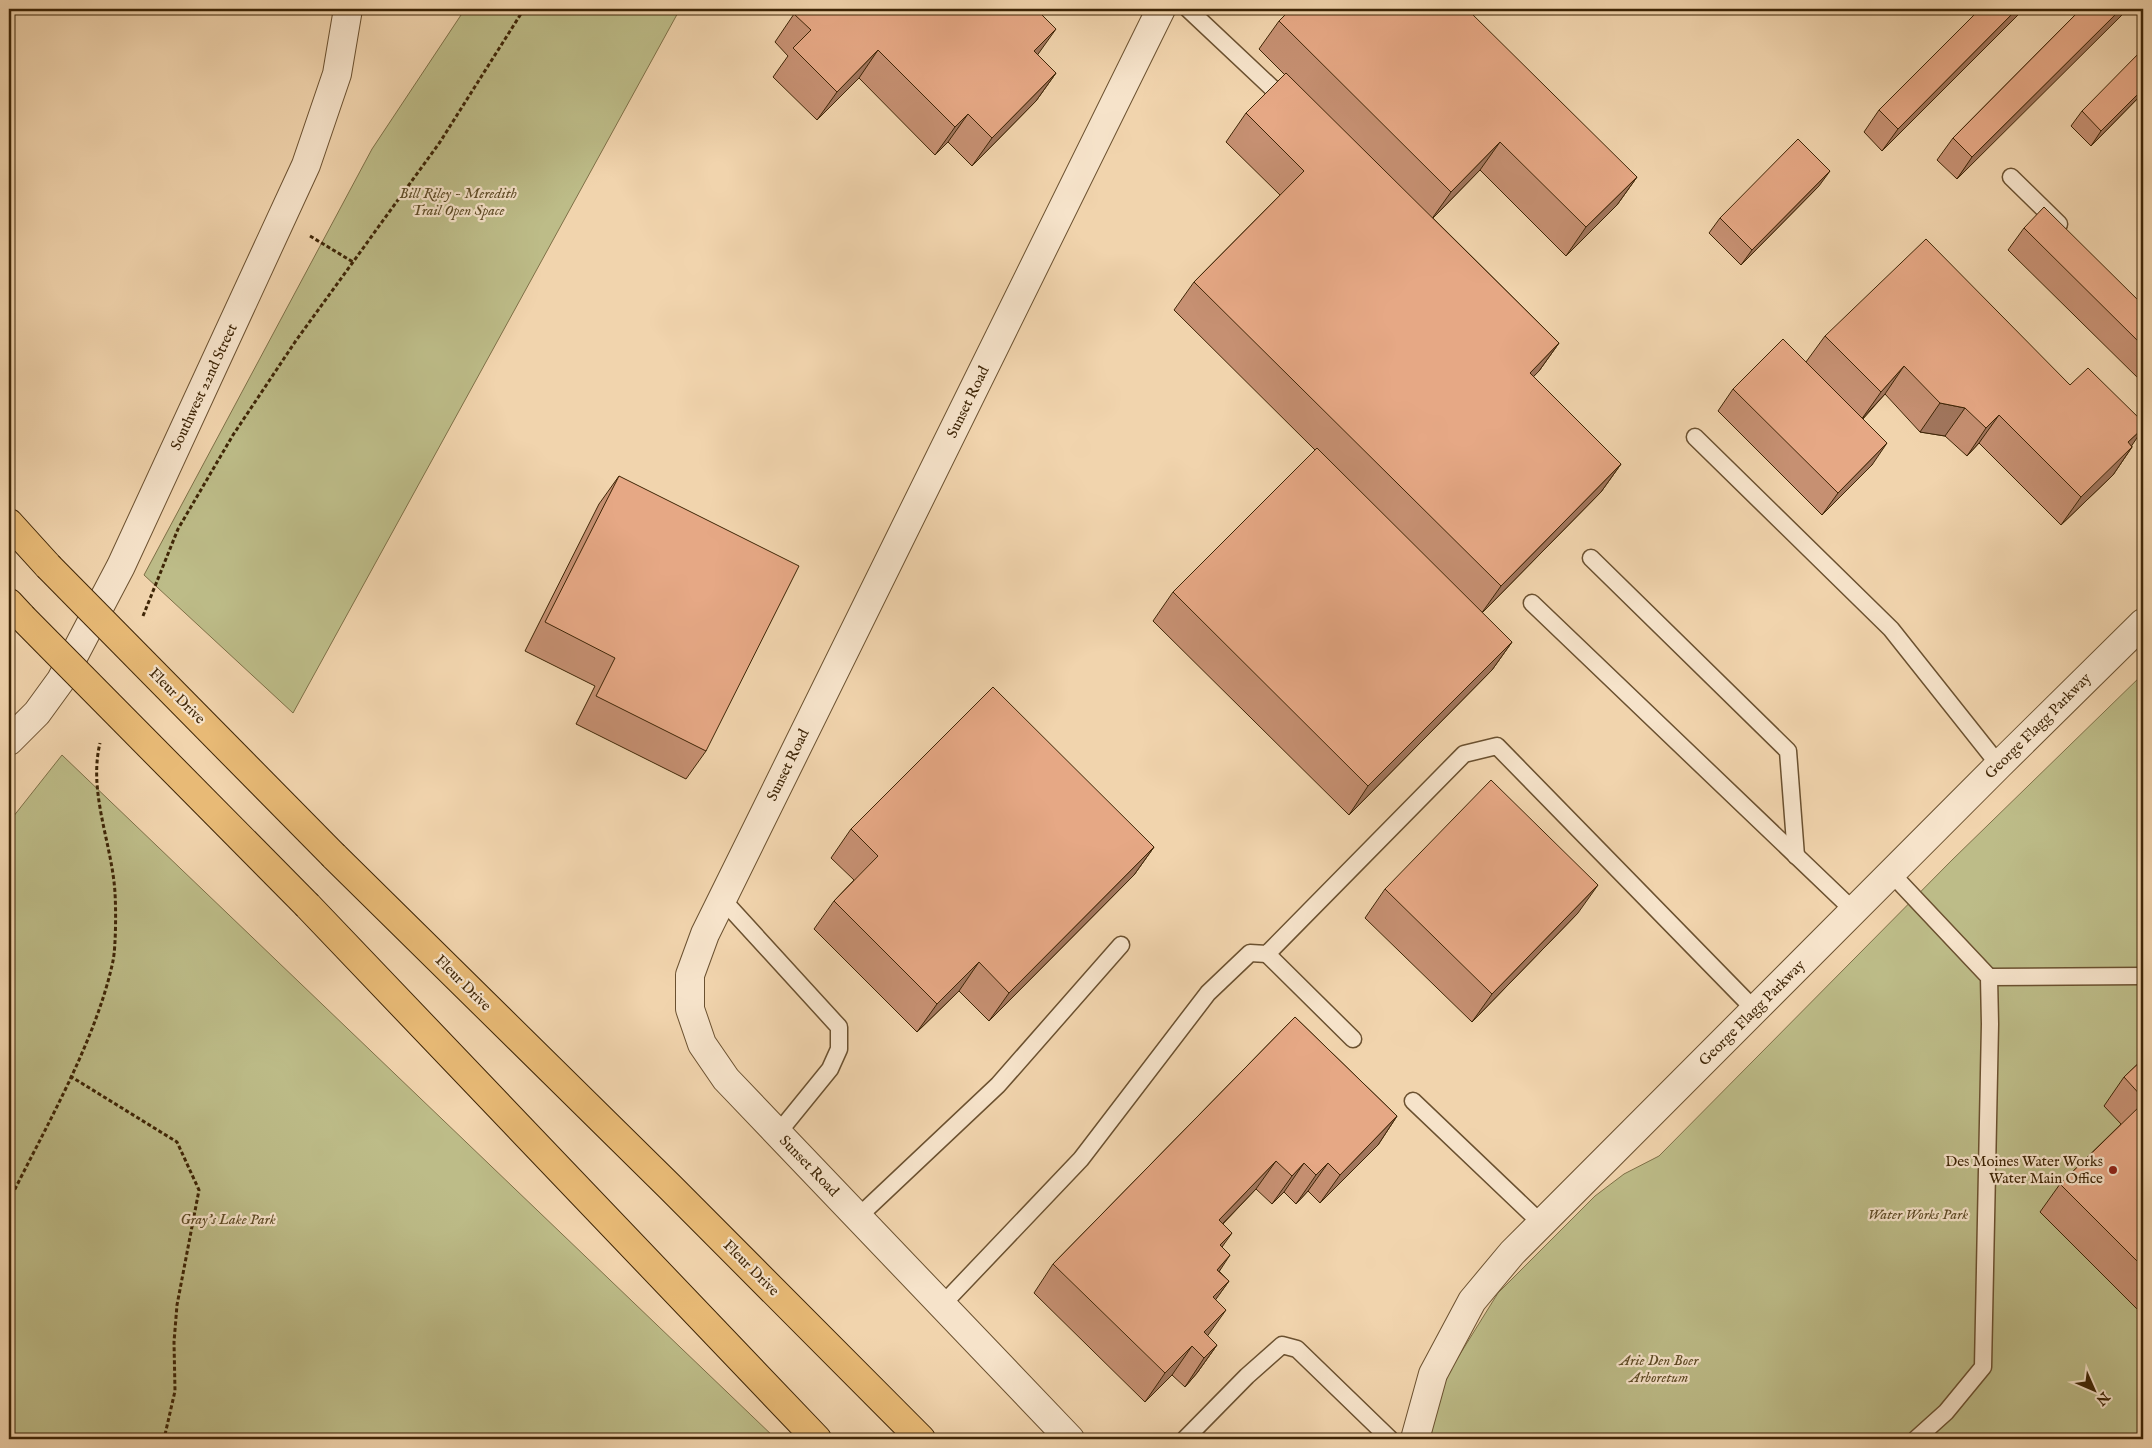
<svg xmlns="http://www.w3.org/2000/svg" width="2152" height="1448" viewBox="0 0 2152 1448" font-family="'IM FELL English',serif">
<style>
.green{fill:#bdbc88;stroke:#7e7047}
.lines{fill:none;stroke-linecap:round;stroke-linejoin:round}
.service-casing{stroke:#6b5130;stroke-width:19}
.minor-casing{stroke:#6b5130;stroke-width:30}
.tertiary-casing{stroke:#6b5130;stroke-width:30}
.primary-casing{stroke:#3e2506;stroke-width:30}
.path{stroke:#3e2506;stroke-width:3;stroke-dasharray:4 2.5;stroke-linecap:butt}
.service{stroke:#f6e3ca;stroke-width:16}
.minor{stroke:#f6e3ca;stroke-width:28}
.tertiary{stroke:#f6e3ca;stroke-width:28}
.primary{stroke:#e8ba76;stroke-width:28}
.primary-bridge-casing{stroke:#3e2506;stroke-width:30;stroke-linecap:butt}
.primary-bridge{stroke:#e8ba76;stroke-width:28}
.wall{fill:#c69072;stroke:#3e2506}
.shaded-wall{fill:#a1765d;stroke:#3e2506}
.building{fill:#e6a885;stroke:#3e2506}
.poi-dot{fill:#8f2418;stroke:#f6e3ca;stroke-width:2}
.labels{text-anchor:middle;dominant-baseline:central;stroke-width:4.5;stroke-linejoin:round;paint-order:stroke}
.park-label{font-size:15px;font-style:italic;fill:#5e4b26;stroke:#f6e3ca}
.street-label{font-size:15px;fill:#3e2506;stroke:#f6e3ca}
.poi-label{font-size:15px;fill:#3e2506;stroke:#f6e3ca;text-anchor:end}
</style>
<rect width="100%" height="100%" fill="#f1d4ad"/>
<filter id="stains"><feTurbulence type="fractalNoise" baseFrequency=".004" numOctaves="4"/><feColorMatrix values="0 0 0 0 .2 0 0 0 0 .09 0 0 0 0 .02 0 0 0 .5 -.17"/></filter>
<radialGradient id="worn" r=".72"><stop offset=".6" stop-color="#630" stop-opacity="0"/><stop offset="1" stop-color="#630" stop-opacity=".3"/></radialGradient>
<!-- green -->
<g class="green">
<path d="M 465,9 L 680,9 L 293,713 L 144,575 L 372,149 Z"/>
<path d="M 2143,674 L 2143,1439 L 1428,1439 L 1442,1383 L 1498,1293 L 1595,1196 L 1624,1174 L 1659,1156 L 1952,860 Z"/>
<path d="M 62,755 L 776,1439 L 9,1439 L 9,822 Z"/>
</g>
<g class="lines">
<!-- service casing -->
<g class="service-casing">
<g id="service">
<path d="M 1188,9 L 1288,103"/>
<path d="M 2011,177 L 2059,224"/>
<path d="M 1695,437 L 1891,629 L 1999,765"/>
<path d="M 1591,558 L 1788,751 L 1796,856"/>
<path d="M 1532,603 L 1854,911"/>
<path d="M 1891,873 L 1989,977 L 1990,1024 L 1983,1367 L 1946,1412 L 1916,1439"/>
<path d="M 722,899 L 839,1027 L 839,1049 L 830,1069 L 778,1133"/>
<path d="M 1267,954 L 1353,1039"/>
<path d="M 1989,977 L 2143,976"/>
<path d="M 1413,1101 L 1541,1223"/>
<path d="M 858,1217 L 998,1085 L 1121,945"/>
<path d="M 942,1305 L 1081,1159 L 1208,993 L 1250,953 L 1267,954 L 1464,754 L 1497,746 L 1755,1010"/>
<path d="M 1185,1439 L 1247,1376 L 1282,1345 L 1297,1349 L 1390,1439"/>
</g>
</g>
<!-- minor casing -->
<g class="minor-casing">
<g id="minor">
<path d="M 9,741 L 37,713 L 61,680 L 121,566 L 306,165 L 337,74 L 348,9"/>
<path d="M 1070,1439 L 726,1079 L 702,1044 L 690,1009 L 690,975 L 705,934 L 1161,9"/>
</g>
</g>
<!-- tertiary casing -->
<g class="tertiary-casing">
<path id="tertiary" d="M 1415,1439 L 1433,1374 L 1472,1301 L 1512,1253 L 1999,765 L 2143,623"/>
</g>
<!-- primary casing -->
<g class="primary-casing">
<g id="primary">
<path d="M 9,523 L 48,566"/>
<path d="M 9,603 L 22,617"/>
<path d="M 334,856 L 670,1187 L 921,1439"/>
<path d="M 308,906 L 817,1439"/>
</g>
</g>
<!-- path -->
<g class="path">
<path d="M 310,236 L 353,262"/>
<path d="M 143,616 L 178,529 L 233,435 L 295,342 L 440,142 L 524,9"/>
<path d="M 70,1076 L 177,1142 L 199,1190 L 177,1305 L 174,1342 L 175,1391 L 164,1439"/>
<path d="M 9,1201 C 45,1128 96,1041 113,961 C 116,946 116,909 115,893 C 112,843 88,793 100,743"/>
</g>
<!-- service -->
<use href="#service" class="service"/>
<!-- minor -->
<use href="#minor" class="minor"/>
<!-- tertiary -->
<use href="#tertiary" class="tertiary"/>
<!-- primary -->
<use href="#primary" class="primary"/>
<!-- primary-bridge casing -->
<g class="primary-bridge-casing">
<g id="primary-bridge">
<path d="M 48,566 L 334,856"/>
<path d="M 22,617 L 308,906"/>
</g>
</g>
<!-- primary-bridge -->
<use href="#primary-bridge" class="primary-bridge"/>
</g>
<!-- wall -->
<g class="wall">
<path d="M 2024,9 L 1882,151 L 1864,132 L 1879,110 Z"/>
<path d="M 2081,9 L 1957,179 L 1937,160 L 1953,138 Z"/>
<path d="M 794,14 L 1038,55 L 1056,73 L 1036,101 L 972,166 L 948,142 L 935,155 L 859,78 L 817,120 L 773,77 L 788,56 L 775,42 Z"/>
<path d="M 1279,21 L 1637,177 L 1617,205 L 1566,256 L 1480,170 L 1433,218 L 1559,343 L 1539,371 L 1533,377 L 1621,464 L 1601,492 L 1482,613 L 1512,642 L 1492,670 L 1349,815 L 1153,621 L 1173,592 L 1315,450 L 1174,310 L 1194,282 L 1280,195 L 1226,142 L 1246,113 L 1285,75 L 1259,49 Z"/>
<path d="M 2143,93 L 2091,146 L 2071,126 L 2082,111 Z"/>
<path d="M 1819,186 L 1741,265 L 1709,233 L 1720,218 Z"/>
<path d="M 2024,228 L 2143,305 L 2143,383 L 2008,250 Z"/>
<path d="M 1825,336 L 2132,446 L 2132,447 L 2113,475 L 2061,525 L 1979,443 L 1967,456 L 1945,436 L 1920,432 L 1885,394 L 1863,419 L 1872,465 L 1822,515 L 1718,411 L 1733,389 L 1806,362 Z"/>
<path d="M 619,476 L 706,751 L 686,779 L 576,724 L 595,686 L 525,651 L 599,504 Z"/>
<path d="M 851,829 L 1154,847 L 1134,875 L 989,1021 L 959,991 L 917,1032 L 814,929 L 834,901 L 854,880 L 831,858 Z"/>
<path d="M 1385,889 L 1578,913 L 1472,1022 L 1365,918 Z"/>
<path d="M 1295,1017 L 1397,1116 L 1378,1145 L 1320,1203 L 1308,1191 L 1296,1204 L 1284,1192 L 1272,1204 L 1256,1189 L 1223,1224 L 1222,1247 L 1219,1271 L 1229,1281 L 1215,1300 L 1207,1336 L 1217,1345 L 1197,1373 L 1185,1387 L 1172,1375 L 1145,1402 L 1034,1293 L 1053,1264 Z"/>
<path d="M 2143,1059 L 2143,1315 L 2040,1212 L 2060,1184 L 2121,1124 L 2104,1106 L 2124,1077 Z"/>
</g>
<!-- shaded-wall -->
<g class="shaded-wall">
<path d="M 2017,9 L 2024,9 L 1882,151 L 1898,129 Z"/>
<path d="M 2121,9 L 2128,9 L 1957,179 L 1972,157 Z"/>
<path d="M 1056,29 L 1036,57 L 1034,51 Z"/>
<path d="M 878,50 L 859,78 L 817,120 L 837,92 Z"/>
<path d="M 1056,73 L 1036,101 L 972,166 L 992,138 Z"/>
<path d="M 2143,89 L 2143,93 L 2091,146 L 2101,131 Z"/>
<path d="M 968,114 L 948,142 L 935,155 L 955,127 Z"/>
<path d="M 1500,142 L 1480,170 L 1431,220 L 1451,192 Z"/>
<path d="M 1830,171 L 1819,186 L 1741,265 L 1752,250 Z"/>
<path d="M 1637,177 L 1617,205 L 1566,256 L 1586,227 Z"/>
<path d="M 1559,343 L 1539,371 L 1510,401 L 1530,373 Z"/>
<path d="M 1904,366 L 1885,394 L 1861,420 L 1881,392 Z"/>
<path d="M 1940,403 L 1965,408 L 1945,436 L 1920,432 Z"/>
<path d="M 1999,415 L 1979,443 L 1967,456 L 1986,428 Z"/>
<path d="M 2143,428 L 2143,429 L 2128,451 L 2132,447 L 2113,475 L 2061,525 L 2081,497 L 2128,442 Z"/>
<path d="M 1887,443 L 1872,465 L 1822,515 L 1838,493 Z"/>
<path d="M 1621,464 L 1601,492 L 1481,614 L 1501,586 Z"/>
<path d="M 1512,642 L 1492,670 L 1349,815 L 1368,786 Z"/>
<path d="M 1154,847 L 1134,875 L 989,1021 L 1009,993 Z"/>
<path d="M 1598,885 L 1578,913 L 1472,1022 L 1492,994 Z"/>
<path d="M 979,962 L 959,991 L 917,1032 L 937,1004 Z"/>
<path d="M 1397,1116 L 1378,1145 L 1320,1203 L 1340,1175 Z"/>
<path d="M 1276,1161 L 1256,1189 L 1199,1248 L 1219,1220 Z"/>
<path d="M 1304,1163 L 1284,1192 L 1272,1204 L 1292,1176 Z"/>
<path d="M 1328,1163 L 1308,1191 L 1296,1204 L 1316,1175 Z"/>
<path d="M 1232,1233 L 1212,1261 L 1220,1245 Z"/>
<path d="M 1230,1255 L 1211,1284 L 1217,1270 Z"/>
<path d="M 1229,1281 L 1209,1309 L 1213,1297 Z"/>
<path d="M 1226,1310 L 1206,1338 L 1204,1332 Z"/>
<path d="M 1217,1345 L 1197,1373 L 1185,1387 L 1204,1358 Z"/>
<path d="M 1192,1346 L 1172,1375 L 1145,1402 L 1165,1373 Z"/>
</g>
<!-- building -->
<g class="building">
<path d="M 799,9 L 1036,9 L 1056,29 L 1034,51 L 1056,73 L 992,138 L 968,114 L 955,127 L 878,50 L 837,92 L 793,48 L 811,30 L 794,14 Z"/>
<path d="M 1291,9 L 1467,9 L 1637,177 L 1586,227 L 1500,142 L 1451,192 L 1279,21 Z"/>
<path d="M 1980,9 L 2017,9 L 1898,129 L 1879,110 Z"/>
<path d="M 2081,9 L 2121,9 L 1972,157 L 1953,138 Z"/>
<path d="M 2143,49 L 2143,89 L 2101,131 L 2082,111 Z"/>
<path d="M 1286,73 L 1559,343 L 1530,373 L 1621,464 L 1501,586 L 1194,282 L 1304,171 L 1246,113 Z"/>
<path d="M 1798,139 L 1830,171 L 1752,250 L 1720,218 Z"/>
<path d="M 2044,207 L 2143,305 L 2143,346 L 2024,228 Z"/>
<path d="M 1926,239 L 2070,385 L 2088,368 L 2143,422 L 2143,428 L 2128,442 L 2132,447 L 2081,497 L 1999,415 L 1986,428 L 1965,408 L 1940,403 L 1904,366 L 1881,392 L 1825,336 Z"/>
<path d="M 1783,339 L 1887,443 L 1838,493 L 1733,389 Z"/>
<path d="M 1317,448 L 1512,642 L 1368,786 L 1173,592 Z"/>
<path d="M 619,476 L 799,566 L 706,751 L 596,696 L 615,658 L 545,622 Z"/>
<path d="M 993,687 L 1154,847 L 1009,993 L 979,962 L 937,1004 L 834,901 L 878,856 L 851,829 Z"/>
<path d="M 1491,780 L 1598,885 L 1492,994 L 1385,889 Z"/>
<path d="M 1295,1017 L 1397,1116 L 1340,1175 L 1328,1163 L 1316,1175 L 1304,1163 L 1292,1176 L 1276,1161 L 1219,1220 L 1232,1233 L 1220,1245 L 1230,1255 L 1217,1270 L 1229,1281 L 1213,1297 L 1226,1310 L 1204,1332 L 1217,1345 L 1204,1358 L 1192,1346 L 1165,1373 L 1053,1264 Z"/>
<path d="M 2143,1059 L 2143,1098 L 2124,1077 Z"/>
<path d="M 2143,1103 L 2143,1267 L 2060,1184 Z"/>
</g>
<!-- markers -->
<circle class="poi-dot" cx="2113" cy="1170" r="5"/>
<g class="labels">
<!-- park labels -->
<g class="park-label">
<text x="458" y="193">Bill Riley - Meredith<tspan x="458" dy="17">Trail Open Space</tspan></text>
<text x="1918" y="1214">Water Works Park</text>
<text x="228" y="1219">Gray's Lake Park</text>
<text x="1659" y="1360">Arie Den Boer<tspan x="1659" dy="17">Arboretum</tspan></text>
</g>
<!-- street labels -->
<g class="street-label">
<text transform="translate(204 387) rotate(-65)">Southwest 22nd Street</text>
<text transform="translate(968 402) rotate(-64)">Sunset Road</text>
<text transform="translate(177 696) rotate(45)">Fleur Drive</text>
<text transform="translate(2038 726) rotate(-45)">George Flagg Parkway</text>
<text transform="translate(788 765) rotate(-64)">Sunset Road</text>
<text transform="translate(463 983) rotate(45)">Fleur Drive</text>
<text transform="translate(1752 1013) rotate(-45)">George Flagg Parkway</text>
<text transform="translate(809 1166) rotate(46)">Sunset Road</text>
<text transform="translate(751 1268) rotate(45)">Fleur Drive</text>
</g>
<!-- poi labels -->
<g class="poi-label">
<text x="2103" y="1161">Des Moines Water Works<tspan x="2103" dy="17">Water Main Office</tspan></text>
</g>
</g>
<!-- margin -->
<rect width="2152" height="1448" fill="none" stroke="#f1d4ad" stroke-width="30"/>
<rect x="10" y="10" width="2132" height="1428" fill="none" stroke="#3e2506" stroke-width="2.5"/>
<rect x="15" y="15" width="2122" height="1418" fill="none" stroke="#3e2506"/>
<!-- north arrow -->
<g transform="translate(2094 1390) rotate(135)" stroke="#f6e3ca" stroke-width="4" paint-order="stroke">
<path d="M0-4L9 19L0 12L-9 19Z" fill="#3e2506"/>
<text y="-8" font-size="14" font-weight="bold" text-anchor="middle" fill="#3e2506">N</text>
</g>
<rect width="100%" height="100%" filter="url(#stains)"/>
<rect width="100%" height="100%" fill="url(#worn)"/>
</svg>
